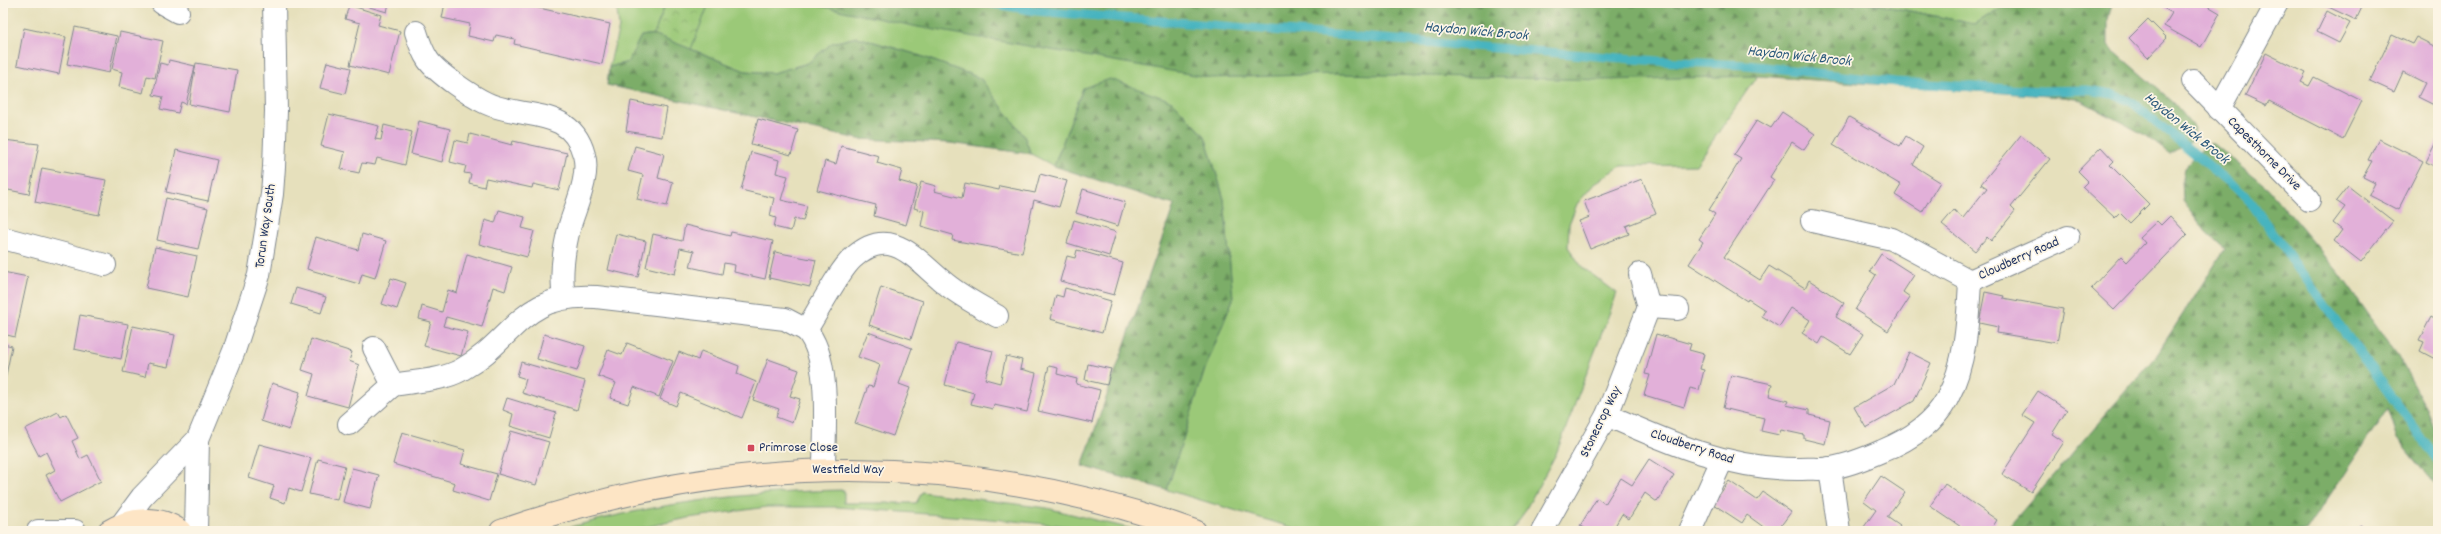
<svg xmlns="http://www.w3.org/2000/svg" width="2441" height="534" viewBox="0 0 2441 534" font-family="Dekko,sans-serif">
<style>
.grass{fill:#9bc978;stroke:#5b7c6b}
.forest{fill:url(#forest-firs);stroke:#4c6e63}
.park{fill:url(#park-crowns);stroke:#5b7c6b}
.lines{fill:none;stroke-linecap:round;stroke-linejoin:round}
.stream{stroke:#46b4bf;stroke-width:9}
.building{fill:#e2b0d9}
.minor-casing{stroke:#80888d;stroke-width:24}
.secondary-casing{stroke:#80888d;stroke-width:24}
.minor{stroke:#fff;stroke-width:22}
.secondary{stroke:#fde5c5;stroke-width:22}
.poi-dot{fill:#d1495b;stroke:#fcf5e5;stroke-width:1.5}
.labels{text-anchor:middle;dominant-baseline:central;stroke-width:3.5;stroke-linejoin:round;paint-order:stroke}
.street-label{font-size:14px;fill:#1b2f5e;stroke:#fcf5e5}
.poi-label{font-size:14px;fill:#1b2f5e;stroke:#fcf5e5;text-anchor:start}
.water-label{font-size:15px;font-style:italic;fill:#28577b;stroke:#fcf5e5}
</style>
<defs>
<pattern id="forest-firs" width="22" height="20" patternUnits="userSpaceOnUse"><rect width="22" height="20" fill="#7cad68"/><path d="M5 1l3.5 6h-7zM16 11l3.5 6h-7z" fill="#658d59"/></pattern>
<pattern id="park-crowns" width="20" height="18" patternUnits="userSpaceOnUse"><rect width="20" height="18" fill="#9bc978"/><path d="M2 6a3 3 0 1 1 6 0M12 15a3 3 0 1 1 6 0" fill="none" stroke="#7ea466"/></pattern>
</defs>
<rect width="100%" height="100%" fill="#fcf5e5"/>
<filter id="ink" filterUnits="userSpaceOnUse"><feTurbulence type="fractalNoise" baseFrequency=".025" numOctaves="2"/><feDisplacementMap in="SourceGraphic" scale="8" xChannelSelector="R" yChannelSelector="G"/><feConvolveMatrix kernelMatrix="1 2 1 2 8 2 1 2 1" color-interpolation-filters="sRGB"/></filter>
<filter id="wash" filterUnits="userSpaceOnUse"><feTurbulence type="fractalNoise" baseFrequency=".012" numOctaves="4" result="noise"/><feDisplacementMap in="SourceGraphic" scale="16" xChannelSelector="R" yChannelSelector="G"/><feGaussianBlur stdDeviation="0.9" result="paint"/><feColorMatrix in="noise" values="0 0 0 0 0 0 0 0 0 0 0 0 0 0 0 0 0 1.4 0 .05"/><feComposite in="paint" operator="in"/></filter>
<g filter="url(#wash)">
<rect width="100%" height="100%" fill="#e6e0bc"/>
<!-- grass -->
<g class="grass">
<path d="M 616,3 L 666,3 L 654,34 L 641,36 L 628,62 L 609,67 L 619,27 Z"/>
<path d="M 709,3 L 1807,3 L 1696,165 L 1621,166 L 1595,183 L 1577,204 L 1569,224 L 1568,247 L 1582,267 L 1617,293 L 1556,454 L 1521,518 L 1511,531 L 1304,531 L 1167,490 L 1205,369 L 1233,299 L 1224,199 L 1205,136 L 1172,101 L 1083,88 L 1054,166 L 1031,154 L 1024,136 L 980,78 L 915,54 L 857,37 L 832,43 L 808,63 L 773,73 L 745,71 L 691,49 Z"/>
<path d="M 1870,3 L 2008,3 L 1975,24 Z"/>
<path d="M 844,490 L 844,503 L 916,503 L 922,492 L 1047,508 L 1140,531 L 1096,531 L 1078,527 L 1003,520 L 838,507 L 767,507 L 688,518 L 628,531 L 557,531 C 650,503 748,492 844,490 Z"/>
</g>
<!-- forest -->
<g class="forest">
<path d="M 806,3 L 1870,3 L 1975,24 L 2008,3 L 2112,3 L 2108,20 L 2108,46 L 2173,102 L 2194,127 L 2192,141 L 2170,154 L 2143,134 L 2076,98 L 1757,76 L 1604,80 L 1338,74 L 1212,78 L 918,27 Z"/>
<path d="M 654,34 L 745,71 L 773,73 L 808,63 L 832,43 L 857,37 L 915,54 L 980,78 L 1024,136 L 1031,154 L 950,143 L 858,139 L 607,85 L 609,67 L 628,62 L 641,36 Z"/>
<path d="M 1110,79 L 1172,101 L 1205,136 L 1224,199 L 1233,299 L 1205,369 L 1167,490 L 1082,466 L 1174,205 L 1054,166 L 1083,88 Z"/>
<path d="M 2208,143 L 2214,144 L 2268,188 L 2340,274 L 2398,356 L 2426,407 L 2438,436 L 2438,482 L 2435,484 L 2398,439 L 2388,408 L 2306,531 L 2005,531 L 2155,357 L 2225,249 L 2206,232 L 2183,201 L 2182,179 L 2184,168 Z"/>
</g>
<!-- park -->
<path class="park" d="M 666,3 L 709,3 L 691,49 L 654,34 Z"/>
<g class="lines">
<!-- stream -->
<path class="stream" d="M 989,3 L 1036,11 L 1658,61 L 1747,65 L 1895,82 L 2041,91 L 2087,90 L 2113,94 L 2133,103 L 2246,196 L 2438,461"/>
</g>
<g id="blocks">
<!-- building -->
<g class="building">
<path d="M 355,3 L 389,3 L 387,12 Z"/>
<path d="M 445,3 L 517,3 L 610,24 L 602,64 L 514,44 L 515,39 L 496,35 L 494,42 L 468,36 L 470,24 L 442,18 Z"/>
<path d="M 2166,3 L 2203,3 L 2220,13 L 2201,47 L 2164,26 L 2172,13 L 2163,8 Z"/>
<path d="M 2320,3 L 2364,3 L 2356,20 Z"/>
<path d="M 349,5 L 381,15 L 378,25 L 400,31 L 389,75 L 350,65 L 360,23 L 345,19 Z"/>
<path d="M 2327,11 L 2350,23 L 2339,43 L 2317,32 Z"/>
<path d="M 2148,19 L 2167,38 L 2148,58 L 2129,38 Z"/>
<path d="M 75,27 L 117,36 L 109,73 L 67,64 Z"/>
<path d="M 24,28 L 66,37 L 59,74 L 17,65 Z"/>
<path d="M 120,32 L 163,41 L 155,78 L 147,76 L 143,93 L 119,87 L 122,72 L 112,69 Z"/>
<path d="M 2392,35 L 2412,44 L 2416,37 L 2438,48 L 2438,96 L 2434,105 L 2418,97 L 2425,83 L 2403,72 L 2394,92 L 2370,81 Z"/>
<path d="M 2266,53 L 2306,73 L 2301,82 L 2309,86 L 2314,77 L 2362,101 L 2343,139 L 2269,101 L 2266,106 L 2245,96 Z"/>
<path d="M 169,60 L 195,66 L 186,104 L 181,102 L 178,113 L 160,109 L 163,97 L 153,95 L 160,63 L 168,65 Z"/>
<path d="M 327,62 L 351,68 L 345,94 L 320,88 Z"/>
<path d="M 196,63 L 237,70 L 230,112 L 189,104 Z"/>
<path d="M 631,101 L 667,108 L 662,137 L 626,131 Z"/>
<path d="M 1782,112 L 1815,134 L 1804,150 L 1792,142 L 1770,177 L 1774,180 L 1724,257 L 1760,280 L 1769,266 L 1805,288 L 1809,280 L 1844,303 L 1836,317 L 1863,334 L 1850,354 L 1823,337 L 1819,344 L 1802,333 L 1810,320 L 1791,308 L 1779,327 L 1762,316 L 1765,310 L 1748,299 L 1747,301 L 1689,264 L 1703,242 L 1699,239 L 1715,214 L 1709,210 L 1741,159 L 1734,155 L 1757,120 L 1771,128 Z"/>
<path d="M 329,114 L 379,126 L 375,139 L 381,140 L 384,125 L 412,132 L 405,165 L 377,158 L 375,165 L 362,163 L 359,173 L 341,169 L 345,152 L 321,146 Z"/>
<path d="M 1849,117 L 1900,146 L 1906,136 L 1923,147 L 1913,165 L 1940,182 L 1922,212 L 1895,195 L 1901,185 L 1833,145 Z"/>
<path d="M 758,119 L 798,130 L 791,155 L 751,144 Z"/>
<path d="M 419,121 L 450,129 L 442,162 L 411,154 Z"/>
<path d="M 470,134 L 512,145 L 513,141 L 567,153 L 559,190 L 533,184 L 532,188 L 486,178 L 484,187 L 469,183 L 471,174 L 464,173 L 466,166 L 450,162 L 455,140 L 468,143 Z"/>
<path d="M 2021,135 L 2050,159 L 2011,207 L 2015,211 L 1991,241 L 1987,237 L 1975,251 L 1942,224 L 1954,210 L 1963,218 L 1987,188 L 1981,184 Z"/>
<path d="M 2379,139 L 2423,161 L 2398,210 L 2369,195 L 2375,183 L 2363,177 L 2372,161 L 2368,160 Z"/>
<path d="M 3,140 L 39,144 L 29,194 L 3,189 Z"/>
<path d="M 2437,140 L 2438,141 L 2438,168 L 2426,162 Z"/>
<path d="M 635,146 L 664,154 L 658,178 L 673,182 L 667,206 L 637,199 L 643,175 L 628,171 Z"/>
<path d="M 841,146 L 879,156 L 877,163 L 902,170 L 899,181 L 917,186 L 906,225 L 874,216 L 876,205 L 817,190 L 825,161 L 836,164 Z"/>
<path d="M 2101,147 L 2114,161 L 2110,165 L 2149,204 L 2130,223 L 2120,213 L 2115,218 L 2082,187 L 2088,181 L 2078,171 Z"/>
<path d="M 176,150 L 217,160 L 208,201 L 166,192 Z"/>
<path d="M 751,152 L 779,160 L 776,173 L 788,176 L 781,200 L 807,206 L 803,221 L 794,219 L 791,231 L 774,227 L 776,218 L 770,216 L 774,198 L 741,190 Z"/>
<path d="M 42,168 L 106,180 L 99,215 L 35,202 Z"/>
<path d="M 1040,174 L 1067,181 L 1059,207 L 1034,200 L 1022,253 L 952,240 L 953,235 L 921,226 L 924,211 L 914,208 L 921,182 L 936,186 L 934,191 L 962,198 L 965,183 L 999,190 L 1000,186 L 1035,193 Z"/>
<path d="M 1642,179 L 1656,214 L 1626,226 L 1629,234 L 1590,249 L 1579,221 L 1590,217 L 1584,201 Z"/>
<path d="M 2348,186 L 2393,221 L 2361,262 L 2334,241 L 2342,230 L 2333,223 L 2345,207 L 2336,201 Z"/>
<path d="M 1083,189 L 1125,202 L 1118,226 L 1076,213 Z"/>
<path d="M 166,198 L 208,208 L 198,249 L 157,240 Z"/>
<path d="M 499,210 L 525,217 L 522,228 L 534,231 L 527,257 L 479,244 L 485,220 L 495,223 Z"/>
<path d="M 2170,216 L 2187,234 L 2114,310 L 2091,288 L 2121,256 L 2127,262 L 2145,243 L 2140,237 L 2157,221 L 2161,225 Z"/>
<path d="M 1074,220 L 1116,232 L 1109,256 L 1067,243 Z"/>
<path d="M 685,225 L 730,236 L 731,232 L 773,241 L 765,279 L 734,272 L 735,265 L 724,263 L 722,274 L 690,267 L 694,251 L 680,248 L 675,274 L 646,267 L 653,234 L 682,241 Z"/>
<path d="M 362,234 L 386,241 L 375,278 L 362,274 L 359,284 L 307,269 L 316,237 L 358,250 Z"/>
<path d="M 616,234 L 646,241 L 638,277 L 608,270 Z"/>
<path d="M 155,247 L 197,256 L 188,297 L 146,288 Z"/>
<path d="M 1077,250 L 1123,263 L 1114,295 L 1060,281 L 1067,256 L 1075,258 Z"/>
<path d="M 775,252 L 816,260 L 810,287 L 769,278 Z"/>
<path d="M 467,254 L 512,267 L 505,291 L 493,287 L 482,327 L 446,317 L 443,326 L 468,332 L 461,356 L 424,346 L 431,322 L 419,319 L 422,306 L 442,312 L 448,290 L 457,293 Z"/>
<path d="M 1881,254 L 1914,275 L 1903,292 L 1910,297 L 1888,331 L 1855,310 L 1876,275 L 1870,271 Z"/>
<path d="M 3,272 L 28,277 L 15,337 L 3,334 Z"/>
<path d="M 391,278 L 406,283 L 397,309 L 382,304 Z"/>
<path d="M 881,287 L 923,301 L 911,339 L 869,325 Z"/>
<path d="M 296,288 L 326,297 L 321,313 L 291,304 Z"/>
<path d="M 1065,288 L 1111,301 L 1102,333 L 1050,319 L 1056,295 L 1063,297 Z"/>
<path d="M 1985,292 L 2004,296 L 2003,298 L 2063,309 L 2057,343 L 1997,333 L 1998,327 L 1979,323 Z"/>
<path d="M 80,315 L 128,324 L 121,359 L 74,349 Z"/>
<path d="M 2431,317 L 2438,321 L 2438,353 L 2435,359 L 2420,351 L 2424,342 L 2419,340 Z"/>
<path d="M 133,326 L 175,335 L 168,367 L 148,363 L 145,377 L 123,372 Z"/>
<path d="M 868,332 L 912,348 L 899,384 L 910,388 L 893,436 L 855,423 L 868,386 L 873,387 L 880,365 L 858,357 Z"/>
<path d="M 544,334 L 585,346 L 577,371 L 537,359 Z"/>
<path d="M 1656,334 L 1691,344 L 1689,350 L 1704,354 L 1700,369 L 1704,370 L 1699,390 L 1690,388 L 1684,407 L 1644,395 L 1650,375 L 1645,374 Z"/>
<path d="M 311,339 L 352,352 L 349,361 L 359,365 L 348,407 L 308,396 L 314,374 L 302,370 Z"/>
<path d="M 956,342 L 993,351 L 985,379 L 1000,383 L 1006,356 L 1022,360 L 1020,369 L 1036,373 L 1027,412 L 994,405 L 993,409 L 971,404 L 974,393 L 945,385 Z"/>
<path d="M 627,343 L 673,361 L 659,397 L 634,387 L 628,404 L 610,398 L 616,383 L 598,376 L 608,350 L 622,355 Z"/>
<path d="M 3,344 L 12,346 L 4,385 L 3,385 Z"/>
<path d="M 701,351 L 739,366 L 737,374 L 756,382 L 742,418 L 681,393 L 676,406 L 660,399 L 679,352 L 698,360 Z"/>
<path d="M 1909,352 L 1931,363 L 1914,401 L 1866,428 L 1854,407 L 1894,384 Z"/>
<path d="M 768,359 L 799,370 L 790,396 L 800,399 L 792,423 L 776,417 L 779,409 L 753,400 Z"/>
<path d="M 521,362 L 585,381 L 577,410 L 522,393 L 526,379 L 517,376 Z"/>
<path d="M 1088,364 L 1111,369 L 1107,385 L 1085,380 Z"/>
<path d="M 1049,366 L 1058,368 L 1057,374 L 1077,379 L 1076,384 L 1100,390 L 1092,423 L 1038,411 Z"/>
<path d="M 1731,375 L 1772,384 L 1769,396 L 1788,401 L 1786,405 L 1809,410 L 1809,415 L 1830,420 L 1825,444 L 1804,439 L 1804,435 L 1781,430 L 1779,435 L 1761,431 L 1764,418 L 1723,408 Z"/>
<path d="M 272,383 L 300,392 L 289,430 L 261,421 Z"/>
<path d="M 2038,391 L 2067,410 L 2052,434 L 2064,442 L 2031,492 L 2002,474 L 2035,423 L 2022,415 Z"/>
<path d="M 507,398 L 556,413 L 549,438 L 510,426 L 513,414 L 503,410 Z"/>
<path d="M 58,412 L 61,417 L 66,414 L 78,438 L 72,441 L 80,459 L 88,455 L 101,481 L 60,502 L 46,475 L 55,470 L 46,452 L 39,456 L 25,429 Z"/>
<path d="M 511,431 L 549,442 L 536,485 L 498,474 Z"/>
<path d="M 402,432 L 465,450 L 461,464 L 497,474 L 489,501 L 453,490 L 455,483 L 393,464 Z"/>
<path d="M 259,444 L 311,458 L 301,492 L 289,488 L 285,503 L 270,498 L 274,486 L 249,478 Z"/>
<path d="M 318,459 L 345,466 L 337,500 L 309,494 Z"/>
<path d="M 1649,459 L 1674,475 L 1657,502 L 1645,493 L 1629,519 L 1622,514 L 1612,531 L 1589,531 L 1580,526 L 1597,498 L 1605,504 L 1621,478 L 1632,485 Z"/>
<path d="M 352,468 L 379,475 L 370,509 L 343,502 Z"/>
<path d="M 1881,476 L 1905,492 L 1887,517 L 1900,526 L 1897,531 L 1861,531 L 1876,510 L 1864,501 Z"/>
<path d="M 1729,481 L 1757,500 L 1763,492 L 1791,512 L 1777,531 L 1769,531 L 1747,515 L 1742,523 L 1713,504 Z"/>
<path d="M 1945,484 L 1997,520 L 1990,531 L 1967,531 L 1930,506 Z"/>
<path d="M 2360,525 L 2369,531 L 2356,531 Z"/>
</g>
</g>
</g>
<g filter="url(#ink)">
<use href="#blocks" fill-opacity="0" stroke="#80888d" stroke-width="1"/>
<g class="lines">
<!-- minor casing -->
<g class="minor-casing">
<g id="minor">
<path d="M 162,3 L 178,12"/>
<path d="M 416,32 C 419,42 422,51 428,60 C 437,73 471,96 486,103 C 521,120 571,105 584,155 C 590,176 576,205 570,225 C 564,248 560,274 564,297"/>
<path d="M 2193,81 L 2309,200"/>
<path d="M 2219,109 L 2277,3"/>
<path d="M 1812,221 L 1892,239 L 1970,281"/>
<path d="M 3,238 L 105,265"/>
<path d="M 1640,274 L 1649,307 L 1678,309"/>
<path d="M 806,330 C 832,359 824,431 824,468"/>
<path d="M 393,385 C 415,381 441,381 461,370 C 515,340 520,292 596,297 L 785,319 L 806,330 C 818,312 839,270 853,258 C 892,222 918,263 946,284 C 962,297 980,306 997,316"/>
<path d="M 1607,415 C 1669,443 1731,470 1801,469 C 1810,468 1821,470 1831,468 C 1849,465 1866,458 1882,451 C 1909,440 1933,425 1947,399 C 1966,364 1968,320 1970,281 L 2068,237"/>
<path d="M 349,424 L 393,385 L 374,348"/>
<path d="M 1830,468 L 1839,531"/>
<path d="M 122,524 L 142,497 L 198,439 L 234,351 L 259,275 L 272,194 L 274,167 L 276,111 L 274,3"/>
<path d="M 38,531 L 75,531"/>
<path d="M 196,531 L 198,439"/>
<path d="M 1542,531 L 1607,415 L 1649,307"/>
<path d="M 1690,531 L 1722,460"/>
</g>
</g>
<!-- secondary casing -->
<g class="secondary-casing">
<g id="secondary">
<path d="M 109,531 C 130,518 159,515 180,531"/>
<path d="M 501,531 C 733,450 964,449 1195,531"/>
</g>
</g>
<!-- minor -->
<use href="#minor" class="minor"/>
<!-- secondary -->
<use href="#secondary" class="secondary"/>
</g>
</g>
<!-- markers -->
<rect class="poi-dot" x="747" y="444" width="8" height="8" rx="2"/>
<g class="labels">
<!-- street labels -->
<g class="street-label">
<text transform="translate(2264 154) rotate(45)">Capesthorne Drive</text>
<text transform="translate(266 226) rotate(-82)">Torun Way South</text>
<text transform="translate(2019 259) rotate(-24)">Cloudberry Road</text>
<text transform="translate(1601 422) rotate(-64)">Stonecrop Way</text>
<text transform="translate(1692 447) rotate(18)">Cloudberry Road</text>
<text x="848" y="470">Westfield Way</text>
</g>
<!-- poi labels -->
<g class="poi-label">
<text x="759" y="448">Primrose Close</text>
</g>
<!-- water labels -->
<g class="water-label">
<text transform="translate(1476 32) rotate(5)">Haydon Wick Brook</text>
<text transform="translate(1799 57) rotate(6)">Haydon Wick Brook</text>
<text transform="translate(2186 129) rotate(39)">Haydon Wick Brook</text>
</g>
</g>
<!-- margin -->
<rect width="2441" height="534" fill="none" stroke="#fcf5e5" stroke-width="16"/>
</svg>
